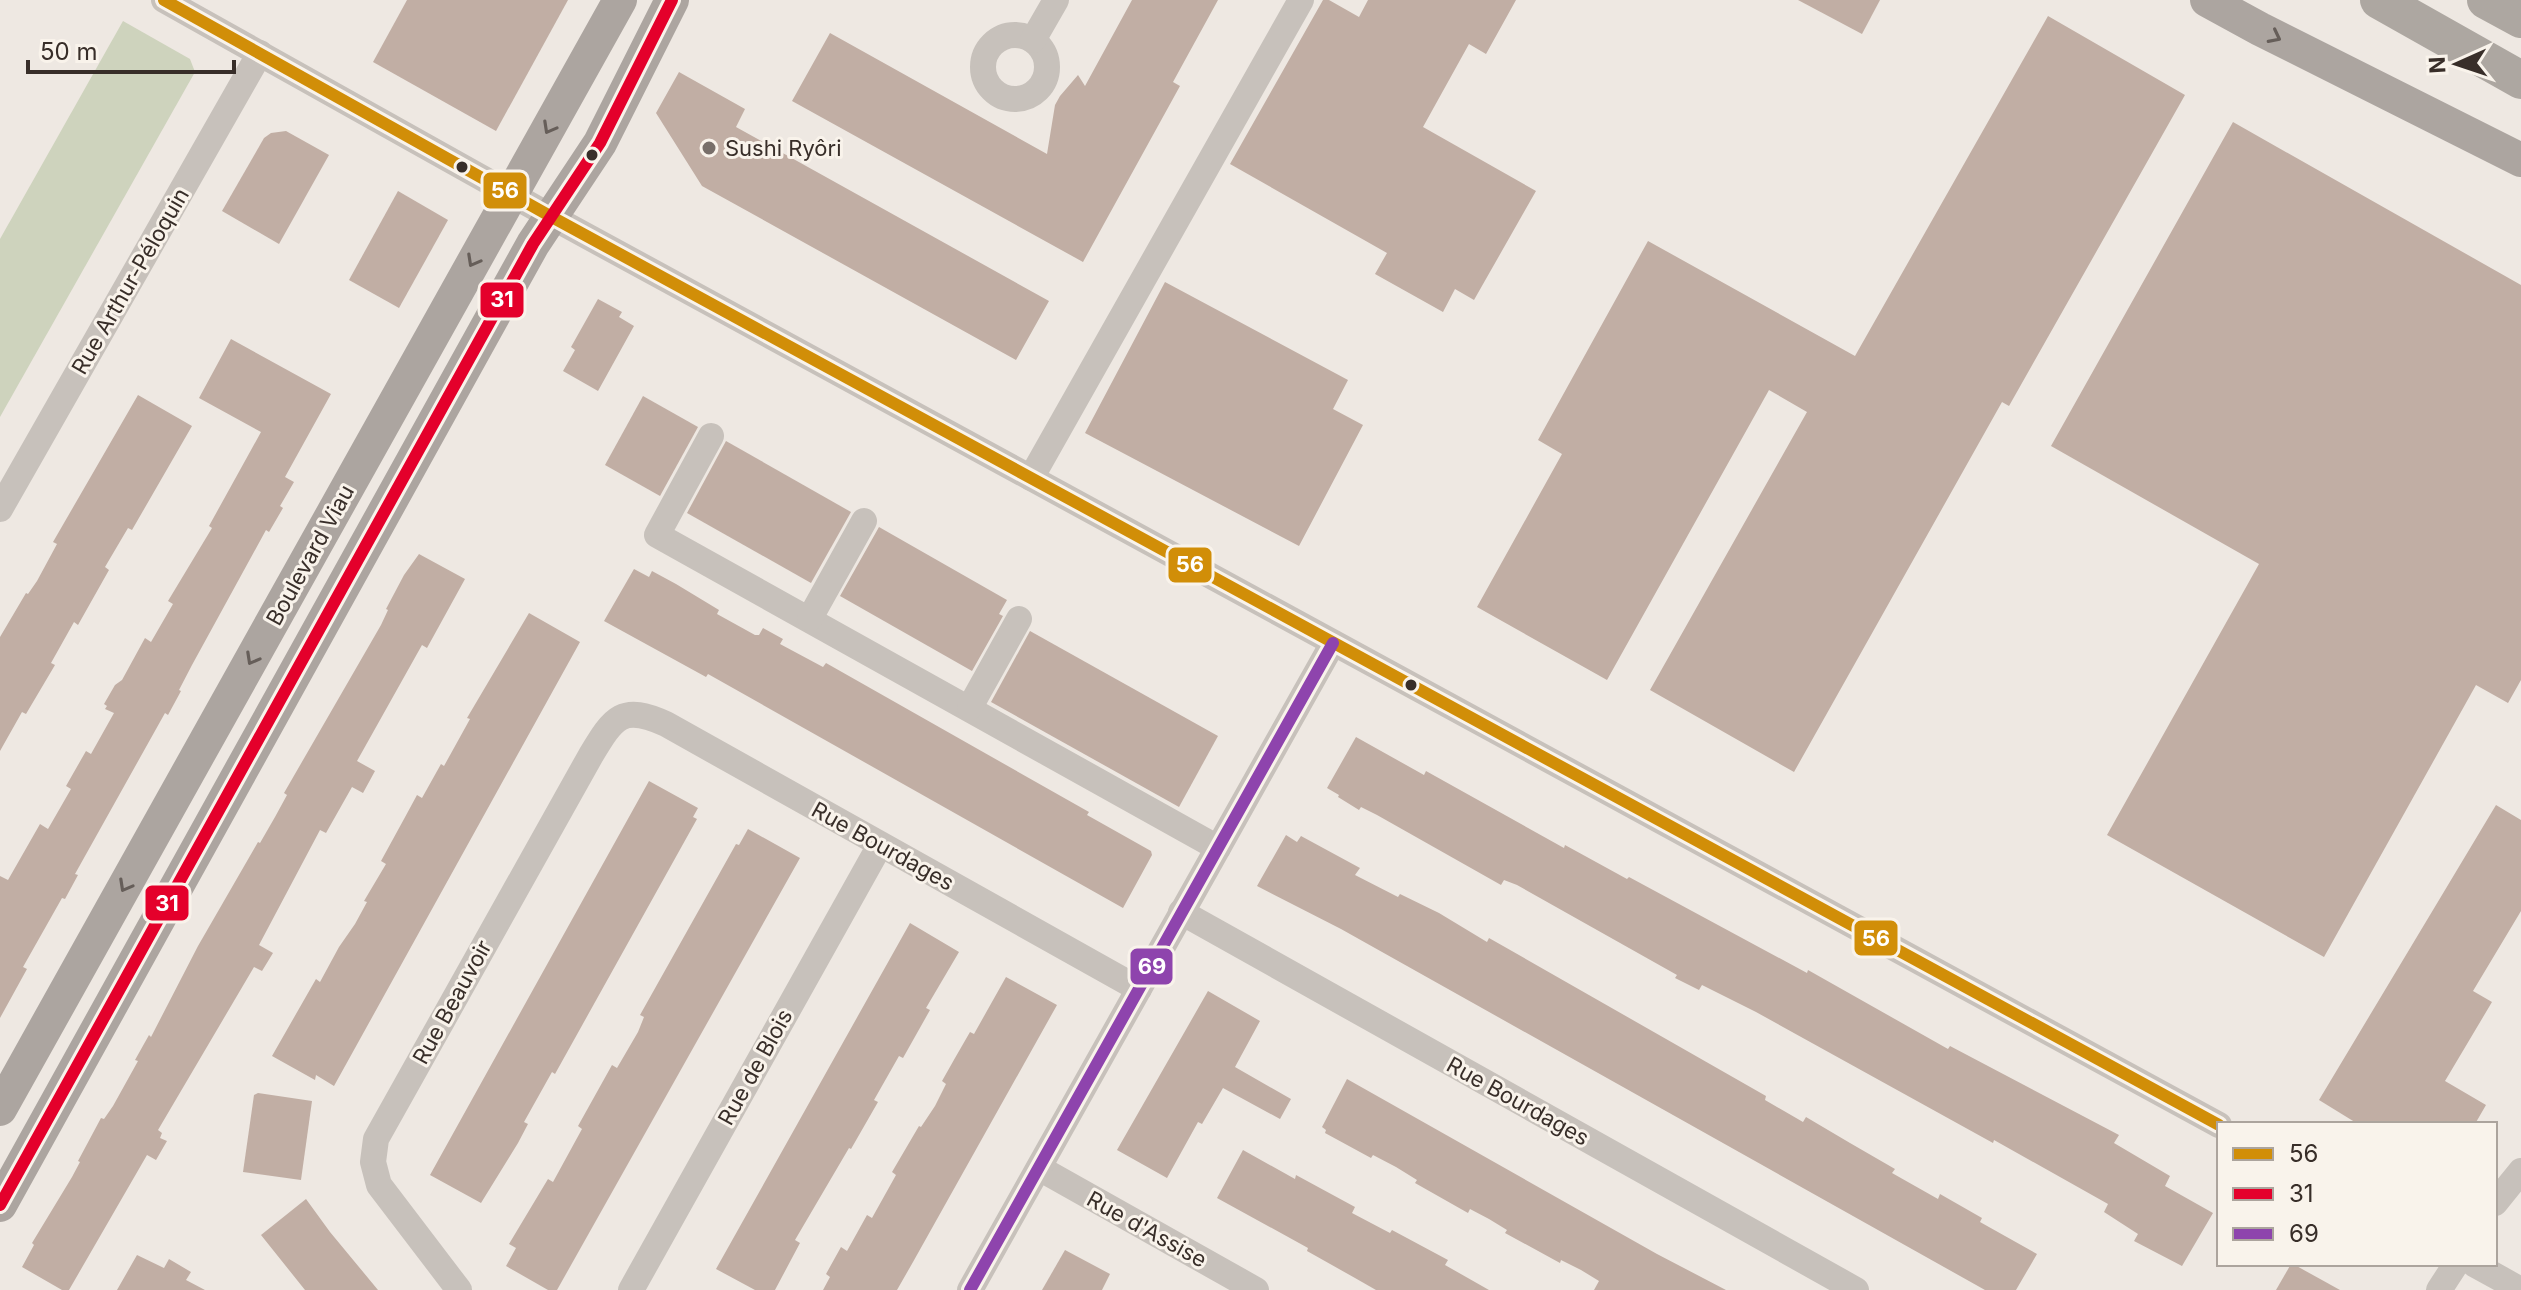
<svg xmlns="http://www.w3.org/2000/svg" width="2521" height="1290" viewBox="0 0 2521 1290" font-family="Inter,sans-serif">
<style>
.green{fill:#ced3bd}
.building{fill:#c1aea4}
.lines{fill:none;stroke-linecap:round;stroke-linejoin:round}
.minor{stroke:#c7c1bb;stroke-width:26}
.major{stroke:#aca5a0;stroke-width:34}
.highway{stroke:#ada7a1;stroke-width:38}
.bus-1-casing{stroke:#f9f3eb;stroke-width:18}
.bus-2-casing{stroke:#f9f3eb;stroke-width:18}
.bus-3-casing{stroke:#f9f3eb;stroke-width:18}
.bus-1{stroke:#d18e08;stroke-width:12}
.bus-2{stroke:#e4002b;stroke-width:12}
.bus-3{stroke:#8e44ad;stroke-width:12}
.oneway{stroke:#665e59}
.poi-dot{fill:#786f6a;stroke:#f9f3eb;stroke-width:3}
.bus-dot{fill:#382e29;stroke:#f9f3eb;stroke-width:3}
.labels{text-anchor:middle;dominant-baseline:central;stroke-width:6;stroke-linejoin:round;paint-order:stroke}
.poi-label{font-size:22px;fill:#382e29;stroke:#f9f3eb;text-anchor:start}
.street-label{font-size:22px;fill:#382e29;stroke:#f9f3eb}
.line-badge{stroke:#f9f3eb;stroke-width:3}
.badge-label{font-size:22px;text-anchor:middle;font-weight:bold;fill:#fff}
</style>
<rect width="100%" height="100%" fill="#eee8e2"/>
<!-- green -->
<path class="green" d="M 123,21 L 190,59 L 195,72 L 0,417 L 0,239 Z"/>
<!-- building -->
<g class="building">
<path d="M 407,0 L 568,0 L 496,131 L 373,62 Z"/>
<path d="M 1132,0 L 1218,0 L 1173,82 L 1180,86 L 1083,262 L 792,101 L 830,33 L 1047,154 L 1055,105 L 1060,96 L 1078,75 L 1085,86 Z"/>
<path d="M 1323,0 L 1329,0 L 1359,17 L 1368,0 L 1516,0 L 1486,54 L 1469,44 L 1423,127 L 1536,191 L 1474,300 L 1455,289 L 1443,312 L 1375,274 L 1387,253 L 1230,164 Z"/>
<path d="M 1798,0 L 1880,0 L 1862,34 Z"/>
<path d="M 2048,16 L 2185,95 L 2009,406 L 2002,402 L 1794,772 L 1650,690 L 1807,412 L 1769,390 L 1607,680 L 1477,607 L 1562,454 L 1538,440 L 1648,241 L 1855,356 Z"/>
<path d="M 679,72 L 745,109 L 736,127 L 1049,301 L 1016,360 L 702,186 L 656,113 Z"/>
<path d="M 2233,122 L 2521,285 L 2521,680 L 2508,703 L 2476,685 L 2324,957 L 2107,835 L 2259,564 L 2051,446 Z"/>
<path d="M 286,131 L 329,155 L 279,244 L 222,211 L 264,138 L 271,133 Z"/>
<path d="M 398,191 L 448,220 L 399,308 L 349,280 Z"/>
<path d="M 1165,282 L 1348,380 L 1333,409 L 1363,425 L 1299,546 L 1085,433 Z"/>
<path d="M 598,299 L 622,312 L 619,317 L 634,326 L 598,391 L 563,371 L 575,350 L 571,347 Z"/>
<path d="M 231,339 L 331,394 L 285,477 L 294,482 L 280,506 L 283,508 L 269,532 L 266,530 L 192,665 L 179,690 L 181,691 L 168,715 L 165,713 L 75,874 L 78,875 L 65,899 L 62,898 L 23,967 L 27,969 L 0,1018 L 0,876 L 8,880 L 40,824 L 48,829 L 71,789 L 66,786 L 86,751 L 91,754 L 114,713 L 105,709 L 107,706 L 104,704 L 115,685 L 122,680 L 145,638 L 151,642 L 173,604 L 168,601 L 212,528 L 209,526 L 261,432 L 199,398 Z"/>
<path d="M 138,395 L 192,426 L 132,530 L 128,528 L 105,567 L 109,570 L 78,625 L 74,622 L 51,663 L 55,665 L 26,714 L 22,712 L 0,751 L 0,637 L 26,593 L 28,594 L 37,581 L 57,544 L 53,542 Z"/>
<path d="M 643,396 L 698,427 L 660,496 L 605,465 Z"/>
<path d="M 726,441 L 851,512 L 811,583 L 687,513 Z"/>
<path d="M 879,527 L 1007,600 L 999,614 L 1003,616 L 972,671 L 840,596 Z"/>
<path d="M 419,554 L 465,579 L 427,648 L 422,645 L 357,761 L 375,771 L 363,793 L 352,787 L 326,833 L 320,830 L 259,945 L 273,953 L 262,971 L 254,967 L 158,1130 L 162,1133 L 160,1138 L 167,1141 L 156,1160 L 147,1155 L 69,1290 L 62,1290 L 22,1267 L 34,1245 L 32,1243 L 72,1177 L 80,1162 L 78,1161 L 101,1118 L 104,1119 L 113,1106 L 138,1061 L 135,1060 L 149,1035 L 151,1037 L 198,946 L 258,842 L 260,843 L 275,817 L 287,795 L 284,793 L 381,625 L 388,610 L 386,609 L 404,575 Z"/>
<path d="M 634,569 L 649,577 L 652,571 L 676,584 L 719,610 L 717,614 L 755,635 L 759,635 L 763,628 L 783,639 L 780,644 L 823,667 L 826,663 L 1089,812 L 1087,815 L 1151,851 L 1152,855 L 1123,908 L 708,674 L 706,677 L 604,621 Z"/>
<path d="M 529,613 L 580,642 L 334,1086 L 316,1075 L 315,1080 L 272,1056 L 316,979 L 320,982 L 339,947 L 355,924 L 367,902 L 364,901 L 386,864 L 381,861 L 404,819 L 417,795 L 422,798 L 441,764 L 444,766 L 470,719 L 467,718 Z"/>
<path d="M 1030,631 L 1218,736 L 1179,807 L 991,702 Z"/>
<path d="M 1356,737 L 1424,775 L 1426,771 L 1564,848 L 1565,845 L 1627,879 L 1629,877 L 1807,973 L 1808,970 L 1948,1049 L 1950,1046 L 2119,1135 L 2114,1143 L 2170,1176 L 2165,1186 L 2213,1213 L 2182,1266 L 2134,1241 L 2138,1234 L 2104,1212 L 2108,1204 L 1994,1140 L 1993,1143 L 1756,1012 L 1702,985 L 1699,990 L 1675,978 L 1677,975 L 1517,885 L 1504,880 L 1501,885 L 1377,815 L 1361,807 L 1359,810 L 1338,797 L 1339,795 L 1327,788 Z"/>
<path d="M 649,781 L 698,808 L 693,817 L 697,819 L 555,1074 L 552,1072 L 524,1122 L 528,1124 L 518,1143 L 481,1203 L 430,1175 Z"/>
<path d="M 2496,805 L 2521,820 L 2521,911 L 2473,991 L 2492,1002 L 2445,1081 L 2486,1105 L 2475,1124 L 2358,1124 L 2319,1100 Z"/>
<path d="M 748,829 L 800,858 L 557,1290 L 548,1290 L 506,1266 L 516,1248 L 509,1244 L 548,1179 L 553,1182 L 582,1129 L 578,1126 L 612,1065 L 617,1068 L 638,1032 L 644,1017 L 640,1015 L 736,844 L 739,845 Z"/>
<path d="M 1286,835 L 1297,842 L 1301,836 L 1360,868 L 1355,875 L 1398,897 L 1400,894 L 1439,913 L 1487,942 L 1489,938 L 1766,1096 L 1765,1100 L 1803,1122 L 1806,1117 L 1850,1143 L 1895,1169 L 1892,1173 L 1938,1199 L 1940,1194 L 1982,1218 L 1980,1222 L 2037,1254 L 2016,1290 L 1985,1290 L 1341,929 L 1257,886 Z"/>
<path d="M 910,923 L 959,952 L 926,1008 L 930,1010 L 903,1058 L 899,1056 L 874,1100 L 878,1102 L 851,1149 L 849,1148 L 795,1240 L 800,1243 L 775,1290 L 755,1290 L 716,1269 Z"/>
<path d="M 1006,977 L 1057,1005 L 913,1262 L 897,1290 L 823,1290 L 830,1277 L 826,1274 L 841,1247 L 847,1251 L 867,1215 L 872,1218 L 896,1175 L 892,1172 L 919,1126 L 921,1127 L 935,1106 L 946,1084 L 942,1081 L 955,1058 L 970,1032 L 974,1034 Z"/>
<path d="M 1208,991 L 1260,1021 L 1235,1067 L 1291,1099 L 1280,1119 L 1223,1088 L 1202,1124 L 1198,1122 L 1167,1178 L 1117,1150 Z"/>
<path d="M 1347,1079 L 1657,1254 L 1726,1290 L 1594,1290 L 1599,1281 L 1581,1270 L 1561,1260 L 1560,1263 L 1505,1233 L 1507,1230 L 1489,1219 L 1470,1209 L 1468,1213 L 1415,1183 L 1417,1180 L 1396,1167 L 1373,1155 L 1371,1158 L 1325,1133 L 1326,1130 L 1322,1127 Z"/>
<path d="M 258,1093 L 312,1101 L 301,1180 L 243,1172 L 254,1095 Z"/>
<path d="M 1243,1150 L 1295,1179 L 1296,1175 L 1355,1207 L 1352,1213 L 1390,1233 L 1392,1230 L 1448,1260 L 1445,1265 L 1489,1290 L 1376,1290 L 1355,1278 L 1307,1251 L 1308,1248 L 1217,1198 Z"/>
<path d="M 306,1199 L 330,1232 L 378,1290 L 305,1290 L 261,1235 Z"/>
<path d="M 1065,1250 L 1110,1274 L 1102,1290 L 1042,1290 Z"/>
<path d="M 137,1255 L 164,1268 L 169,1259 L 191,1272 L 186,1280 L 205,1290 L 117,1290 Z"/>
<path d="M 2291,1264 L 2293,1264 L 2340,1290 L 2276,1290 Z"/>
</g>
<g class="lines">
<!-- minor -->
<g class="minor">
<path d="M 164,0 L 550,216 L 2219,1125"/>
<circle cx="1015" cy="67" r="32"/>
<path d="M 1033,40 L 1056,0"/>
<path d="M 711,436 L 657,535 L 1218,848"/>
<path d="M 1031,478 L 1301,0"/>
<path d="M 0,509 L 260,53"/>
<path d="M 810,618 L 864,521"/>
<path d="M 970,707 L 1019,619"/>
<path d="M 1181,912 L 1856,1290"/>
<path d="M 1039,1168 L 1256,1290"/>
<path d="M 2495,1203 L 2521,1171"/>
<path d="M 2474,1264 L 2521,1290"/>
<path d="M 459,1290 L 379,1185 L 373,1162 L 376,1139 L 591,755 C 614,717 622,704 666,724 L 1139,989"/>
<path d="M 631,1290 L 880,845"/>
<path d="M 970,1290 L 1333,643"/>
<path d="M 2439,1290 L 2456,1264"/>
</g>
<!-- major -->
<g class="major">
<path d="M 2207,0 L 2260,29 L 2521,160"/>
<path d="M 0,1109 L 620,0"/>
<path d="M 0,1205 L 533,244 L 600,143 L 672,0"/>
</g>
<!-- highway -->
<g class="highway">
<path d="M 2379,0 L 2521,80"/>
<path d="M 2486,0 L 2521,19"/>
</g>
<!-- bus-1 casing -->
<g class="bus-1-casing">
<path id="bus-1" d="M 164,0 L 550,216 L 2219,1125"/>
</g>
<!-- bus-2 casing -->
<g class="bus-2-casing">
<path id="bus-2" d="M 0,1205 L 533,244 L 600,143 L 672,0"/>
</g>
<!-- bus-3 casing -->
<g class="bus-3-casing">
<path id="bus-3" d="M 970,1290 L 1333,643"/>
</g>
<!-- bus-1 -->
<use href="#bus-1" class="bus-1"/>
<!-- bus-2 -->
<use href="#bus-2" class="bus-2"/>
<!-- bus-3 -->
<use href="#bus-3" class="bus-3"/>
</g>
<!-- one-way arrows -->
<defs><path id="oneway-chevron" d="M-2-3.5L2.5 0L-2 3.5" fill="none" stroke-width="1.6" stroke-linecap="round" stroke-linejoin="round" transform="scale(2)"/></defs>
<g class="oneway">
<use href="#oneway-chevron" transform="translate(2275 37) rotate(27)"/>
<use href="#oneway-chevron" transform="translate(549 128) rotate(119)"/>
<use href="#oneway-chevron" transform="translate(473 261) rotate(119)"/>
<use href="#oneway-chevron" transform="translate(252 659) rotate(119)"/>
<use href="#oneway-chevron" transform="translate(125 886) rotate(119)"/>
</g>
<!-- markers -->
<circle class="poi-dot" cx="709" cy="148" r="8"/>
<g class="bus-dot">
<circle cx="592" cy="155" r="7"/>
<circle cx="462" cy="167" r="7"/>
<circle cx="1411" cy="685" r="7"/>
</g>
<g class="labels">
<!-- poi labels -->
<g class="poi-label">
<text x="725" y="148">Sushi Ryôri</text>
</g>
<!-- street labels -->
<g class="street-label">
<text transform="translate(130 281) rotate(-60)">Rue Arthur-Péloquin</text>
<text transform="translate(310 555) rotate(-61)">Boulevard Viau</text>
<text transform="translate(883 846) rotate(29)">Rue Bourdages</text>
<text transform="translate(452 1002) rotate(-61)">Rue Beauvoir</text>
<text transform="translate(755 1067) rotate(-61)">Rue de Blois</text>
<text transform="translate(1518 1101) rotate(29)">Rue Bourdages</text>
<text transform="translate(1147 1229) rotate(29)">Rue d'Assise</text>
</g>
</g>
<g class="line-badge">
<rect x="482" y="171" width="46" height="39" rx="8" fill="#d18e08"/>
<rect x="479" y="281" width="46" height="38" rx="8" fill="#e4002b"/>
<rect x="1167" y="546" width="46" height="38" rx="8" fill="#d18e08"/>
<rect x="144" y="884" width="46" height="38" rx="8" fill="#e4002b"/>
<rect x="1853" y="919" width="46" height="38" rx="8" fill="#d18e08"/>
<rect x="1129" y="947" width="45" height="39" rx="8" fill="#8e44ad"/>
</g>
<g class="badge-label">
<text x="505" y="198">56</text>
<text x="502" y="307">31</text>
<text x="1190" y="572">56</text>
<text x="167" y="911">31</text>
<text x="1876" y="946">56</text>
<text x="1152" y="974">69</text>
</g>
<!-- legend -->
<rect x="2217" y="1122" width="280" height="144" fill="#f9f3eb" stroke="#aca49d" stroke-width="2"/>
<rect x="2233" y="1148" width="40" height="12" fill="#d18e08" stroke="#aca49d" stroke-width="2"/>
<text x="2289" y="1162" font-size="24" fill="#382e29">56</text>
<rect x="2233" y="1188" width="40" height="12" fill="#e4002b" stroke="#aca49d" stroke-width="2"/>
<text x="2289" y="1202" font-size="24" fill="#382e29">31</text>
<rect x="2233" y="1228" width="40" height="12" fill="#8e44ad" stroke="#aca49d" stroke-width="2"/>
<text x="2289" y="1242" font-size="24" fill="#382e29">69</text>
<!-- north arrow -->
<g transform="translate(2457 64) rotate(267)" stroke="#f9f3eb" stroke-width="6" paint-order="stroke">
<path d="M0-6L14 30L0 20L-14 30Z" fill="#382e29"/>
<text y="-12" font-size="22" font-weight="bold" text-anchor="middle" fill="#382e29">N</text>
</g>
<!-- scale -->
<path d="M28 60v12h206v-12" fill="none" stroke="#382e29" stroke-width="4"/>
<text x="40" y="60" font-size="24" fill="#382e29" stroke="#f9f3eb" stroke-width="6" paint-order="stroke">50 m</text>
</svg>
